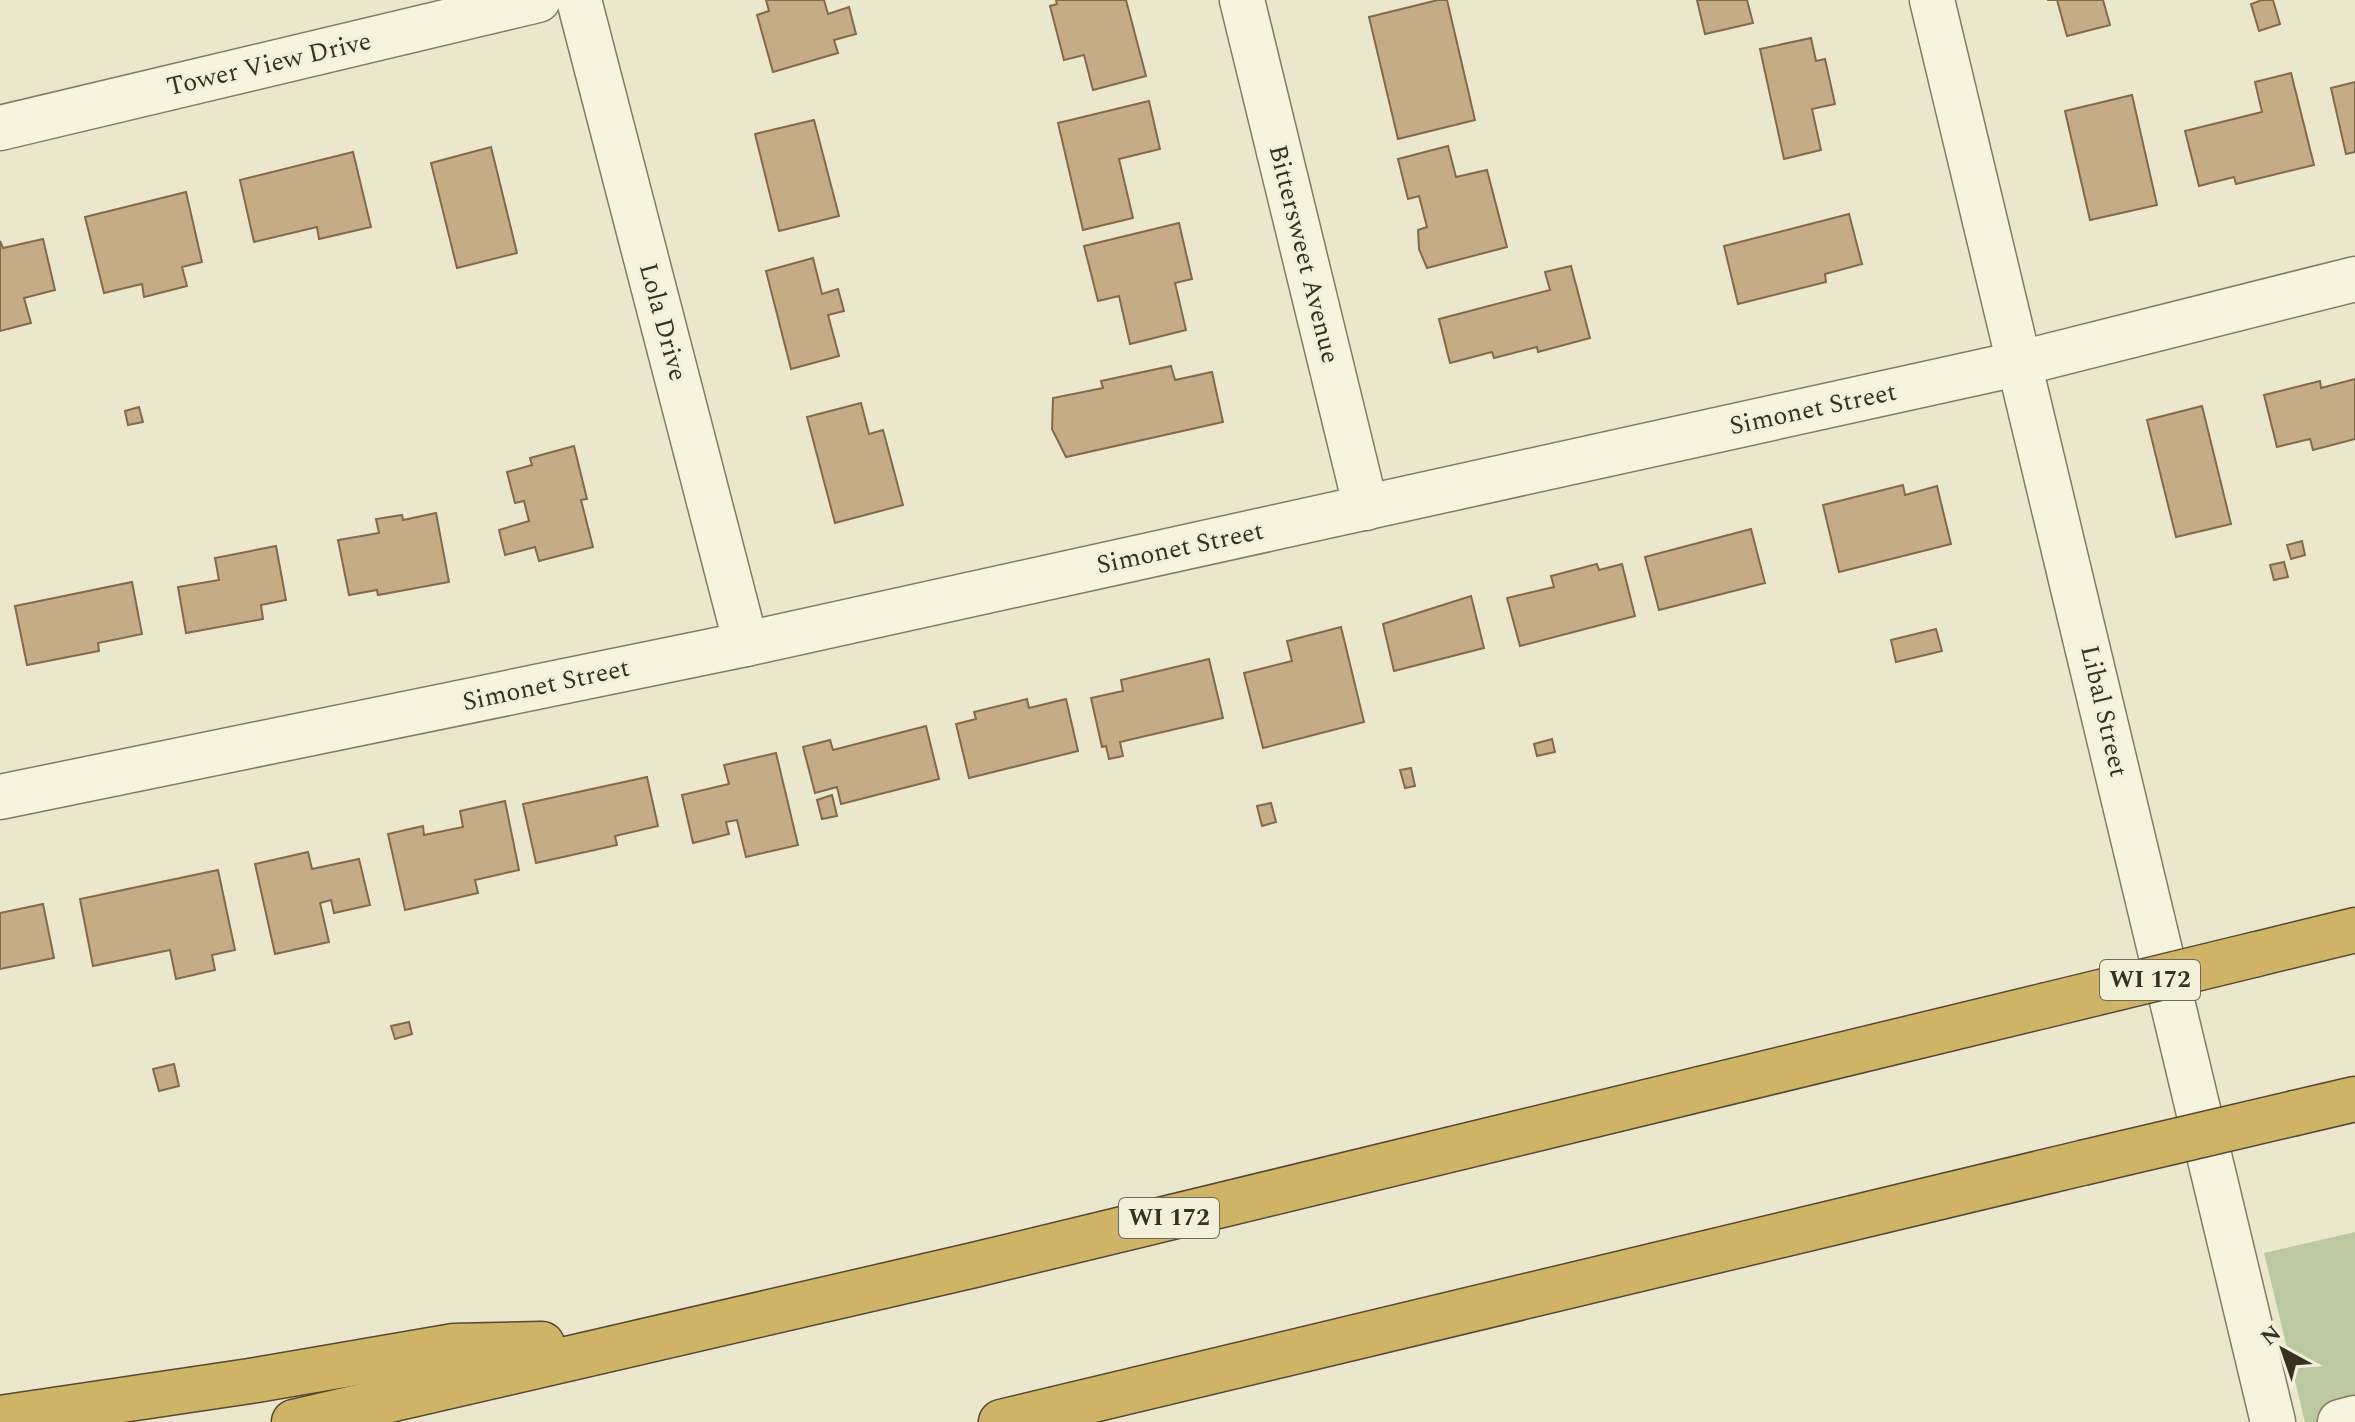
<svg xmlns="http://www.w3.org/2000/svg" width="2355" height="1422" viewBox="0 0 2355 1422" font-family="Spectral,serif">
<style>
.green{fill:#bcc8a0}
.building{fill:#c5ab86;stroke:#836a49;stroke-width:2}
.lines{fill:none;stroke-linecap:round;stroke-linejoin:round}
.minor-casing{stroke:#867b61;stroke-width:47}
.highway-casing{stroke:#554934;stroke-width:47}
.minor{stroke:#f6f3de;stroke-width:44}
.highway{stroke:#cfb467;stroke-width:44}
.highway-bridge-casing{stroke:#554934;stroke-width:47;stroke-linecap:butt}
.highway-bridge{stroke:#cfb467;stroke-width:44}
.labels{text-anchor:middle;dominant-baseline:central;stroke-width:6;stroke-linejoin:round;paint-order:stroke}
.shield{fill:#f3f0da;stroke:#706a5a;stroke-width:2}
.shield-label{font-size:24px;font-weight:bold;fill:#383123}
.street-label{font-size:26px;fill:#383123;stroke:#f3f0da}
</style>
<rect width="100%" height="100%" fill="#ebe7cc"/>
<!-- green -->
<path class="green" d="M 2355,1232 L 2355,1422 L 2305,1422 L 2264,1253 Z"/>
<!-- building -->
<g class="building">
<path d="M 766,0 L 824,0 L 828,14 L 849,7 L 856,34 L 834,40 L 838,53 L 773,72 L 757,15 L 769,11 Z"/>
<path d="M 1056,0 L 1126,0 L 1146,76 L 1093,90 L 1084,55 L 1064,60 L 1050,6 L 1057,4 Z"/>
<path d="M 1438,0 L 1447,0 L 1475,120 L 1398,139 L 1369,17 Z"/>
<path d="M 1697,0 L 1747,0 L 1753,23 L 1705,34 Z"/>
<path d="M 2047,0 L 2103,0 L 2110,25 L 2067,36 L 2057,0 Z"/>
<path d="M 2262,0 L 2273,0 L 2280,24 L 2259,31 L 2251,4 Z"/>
<path d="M 1811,38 L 1816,61 L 1825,59 L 1835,104 L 1812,109 L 1821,150 L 1784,159 L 1760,49 Z"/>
<path d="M 2291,73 L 2314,165 L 2236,184 L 2234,177 L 2199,186 L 2185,131 L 2262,112 L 2255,82 Z"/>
<path d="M 2355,82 L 2355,152 L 2346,154 L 2331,88 Z"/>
<path d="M 2132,95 L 2157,205 L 2090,220 L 2065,111 Z"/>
<path d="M 1149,101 L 1160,149 L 1119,159 L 1133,218 L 1083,230 L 1058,123 Z"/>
<path d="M 814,120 L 839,216 L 779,231 L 755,134 Z"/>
<path d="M 1448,146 L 1456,177 L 1487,170 L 1507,247 L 1427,268 L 1419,249 L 1418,230 L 1427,227 L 1419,196 L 1408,199 L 1398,159 Z"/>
<path d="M 491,147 L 517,253 L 457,268 L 431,163 Z"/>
<path d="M 353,152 L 371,227 L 319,239 L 317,227 L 254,242 L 240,180 Z"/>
<path d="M 186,192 L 202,262 L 182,267 L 187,286 L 144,297 L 142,284 L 104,293 L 85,217 Z"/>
<path d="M 1849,214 L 1862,264 L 1825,274 L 1826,282 L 1738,304 L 1724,246 Z"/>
<path d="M 1179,223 L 1192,279 L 1175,283 L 1186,330 L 1130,344 L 1119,296 L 1098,301 L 1084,246 Z"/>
<path d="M 43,239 L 55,290 L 24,298 L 31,323 L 0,331 L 0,241 L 3,248 Z"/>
<path d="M 813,258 L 822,294 L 838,289 L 844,311 L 828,315 L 839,356 L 791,369 L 766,271 Z"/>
<path d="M 1571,266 L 1590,338 L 1538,352 L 1537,347 L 1494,358 L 1492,352 L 1450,363 L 1439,319 L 1550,290 L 1545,272 Z"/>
<path d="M 1171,366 L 1175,380 L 1212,372 L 1223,422 L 1066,457 L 1052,429 L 1053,398 L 1103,388 L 1101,381 Z"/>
<path d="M 2355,379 L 2355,439 L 2313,450 L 2310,439 L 2277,447 L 2264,395 L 2320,381 L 2321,388 Z"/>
<path d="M 861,403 L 869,434 L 883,430 L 903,505 L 835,523 L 807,417 Z"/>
<path d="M 2202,406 L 2231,524 L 2176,537 L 2147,420 Z"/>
<path d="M 139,407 L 143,422 L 128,425 L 125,411 Z"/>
<path d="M 574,446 L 587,499 L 581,500 L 593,547 L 539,561 L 535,547 L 505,555 L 499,530 L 529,521 L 524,501 L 515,503 L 507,472 L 532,465 L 530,458 Z"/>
<path d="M 1903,485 L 1905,495 L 1937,486 L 1951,544 L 1839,572 L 1823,505 Z"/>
<path d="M 436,513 L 449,582 L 378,595 L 377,590 L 349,595 L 338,540 L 379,533 L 376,519 L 402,515 L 403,520 Z"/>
<path d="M 1751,529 L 1765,583 L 1659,610 L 1645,557 Z"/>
<path d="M 2302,541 L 2305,555 L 2291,559 L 2287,545 Z"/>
<path d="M 276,546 L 286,600 L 261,605 L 263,619 L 186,633 L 178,587 L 219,580 L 215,558 Z"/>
<path d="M 2284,562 L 2288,577 L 2274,580 L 2270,565 Z"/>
<path d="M 1597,564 L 1599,570 L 1622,564 L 1635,616 L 1520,646 L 1507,598 L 1554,587 L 1551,576 Z"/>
<path d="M 132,582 L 142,634 L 98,643 L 99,651 L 27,665 L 15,606 Z"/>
<path d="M 1471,596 L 1484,648 L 1394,671 L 1383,624 Z"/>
<path d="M 1341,627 L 1364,722 L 1263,748 L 1244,673 L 1292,661 L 1287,641 Z"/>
<path d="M 1936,629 L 1942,651 L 1896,662 L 1891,640 Z"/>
<path d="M 1209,659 L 1223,718 L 1120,742 L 1123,756 L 1109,759 L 1106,746 L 1102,747 L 1091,698 L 1123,691 L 1121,680 Z"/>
<path d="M 1027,699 L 1029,708 L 1066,699 L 1078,751 L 969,778 L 956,724 L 976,719 L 974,712 Z"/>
<path d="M 926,726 L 939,779 L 841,804 L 837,787 L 815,793 L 803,747 L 830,740 L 833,750 Z"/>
<path d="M 1552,739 L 1555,752 L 1537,756 L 1534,744 Z"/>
<path d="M 776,753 L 798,845 L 746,857 L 737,820 L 726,822 L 729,834 L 693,843 L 682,795 L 729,784 L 724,765 Z"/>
<path d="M 1411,768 L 1415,786 L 1405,788 L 1400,770 Z"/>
<path d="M 647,777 L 658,826 L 615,836 L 617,845 L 536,863 L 523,804 Z"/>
<path d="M 832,795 L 837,816 L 822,819 L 817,800 Z"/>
<path d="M 505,801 L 519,870 L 475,880 L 478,893 L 405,910 L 388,834 L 423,826 L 424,835 L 463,827 L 460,811 Z"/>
<path d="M 1271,803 L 1276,822 L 1262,826 L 1257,806 Z"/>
<path d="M 308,852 L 312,869 L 359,859 L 370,905 L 334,913 L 331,900 L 320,903 L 329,942 L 275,954 L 255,864 Z"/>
<path d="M 218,870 L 235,950 L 212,955 L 215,970 L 176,979 L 170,950 L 93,966 L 80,899 Z"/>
<path d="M 43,904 L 54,958 L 0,969 L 0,913 Z"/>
<path d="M 409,1022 L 412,1034 L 395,1039 L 391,1026 Z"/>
<path d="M 174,1064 L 179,1086 L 159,1091 L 153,1069 Z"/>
</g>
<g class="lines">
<!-- minor casing -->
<g class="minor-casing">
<g id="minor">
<path d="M 579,0 L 746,644"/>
<path d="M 1242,0 L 1366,508"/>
<path d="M 1932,0 L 2273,1422"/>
<path d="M 0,128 L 538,0"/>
<path d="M 0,797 L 746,644 L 2021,363 L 2355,279"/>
<path d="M 2340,1422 L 2355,1418"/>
</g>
</g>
<!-- highway casing -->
<g class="highway-casing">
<g id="highway">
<path d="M 2257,954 L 2355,930"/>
<path d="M 2295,1113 L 2355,1099"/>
<path d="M 0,1418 L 250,1381 L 454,1346 L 542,1344"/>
<path d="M 294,1422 L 974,1265 L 2043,1006"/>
<path d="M 1001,1422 L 2082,1163"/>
</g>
</g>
<!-- minor -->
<use href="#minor" class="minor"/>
<!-- highway -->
<use href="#highway" class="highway"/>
<!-- highway-bridge casing -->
<g class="highway-bridge-casing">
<g id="highway-bridge">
<path d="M 2043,1006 L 2257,954"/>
<path d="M 2082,1163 L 2295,1113"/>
</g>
</g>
<!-- highway-bridge -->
<use href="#highway-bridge" class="highway-bridge"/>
</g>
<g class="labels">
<!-- shield labels -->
<g class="shield">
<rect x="2100" y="960" width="100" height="40" rx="6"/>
<rect x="1119" y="1198" width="100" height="40" rx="6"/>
</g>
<g class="shield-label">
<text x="2150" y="980">WI 172</text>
<text x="1169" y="1218">WI 172</text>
</g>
<!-- street labels -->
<g class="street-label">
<text transform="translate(269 64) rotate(-13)">Tower View Drive</text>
<text transform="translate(1304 254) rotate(76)">Bittersweet Avenue</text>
<text transform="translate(663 322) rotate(75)">Lola Drive</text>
<text transform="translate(1813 409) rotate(-12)">Simonet Street</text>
<text transform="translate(1180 548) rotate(-12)">Simonet Street</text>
<text transform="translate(546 685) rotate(-12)">Simonet Street</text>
<text transform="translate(2104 711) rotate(77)">Libal Street</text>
</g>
</g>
<!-- north arrow -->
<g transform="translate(2283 1350) rotate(320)" stroke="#f3f0da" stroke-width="6" paint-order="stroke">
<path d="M0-6L14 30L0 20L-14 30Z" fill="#383123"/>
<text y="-12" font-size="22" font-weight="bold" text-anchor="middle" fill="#383123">N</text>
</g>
</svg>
